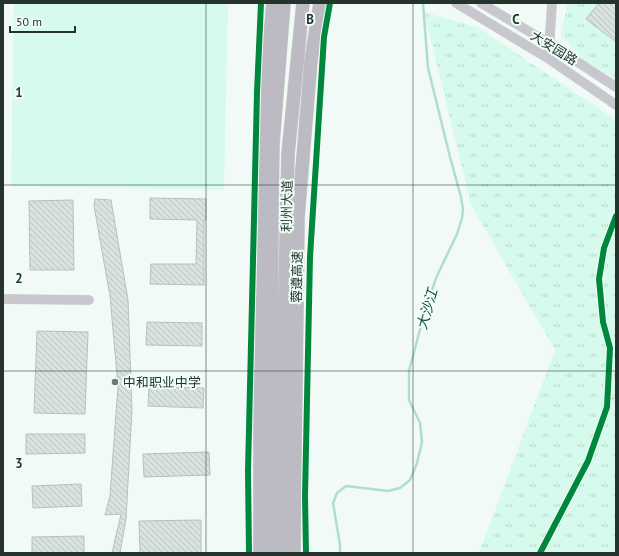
<svg xmlns="http://www.w3.org/2000/svg" width="619" height="556" viewBox="0 0 619 556" font-family="'PT Sans','Noto Sans SC',sans-serif">
<style>
.grass{fill:url(#grass-tufts)}
.pitch{fill:#d6fbec}
.lines{fill:none;stroke-linecap:round;stroke-linejoin:round}
.stream{stroke:#aedfcc;stroke-width:2.5}
.building{fill:url(#building-back-hatch);stroke:#b6c1bc}
.minor-casing{stroke:#ced5d3;stroke-width:10}
.highway-casing{stroke:#ced5d3;stroke-width:14}
.path{stroke:#bebfc1;stroke-width:1.5;stroke-dasharray:2 3;stroke-linecap:butt}
.minor{stroke:#c9c7ce;stroke-width:9}
.highway{stroke:#bcbbc3;stroke-width:13}
.cycleway-casing{stroke:#effef7;stroke-width:8}
.cycleway{stroke:#00873e;stroke-width:6}
.grid{fill:none;stroke:#25332d;stroke-width:1;stroke-opacity:0.55}
.poi-dot{fill:#6d7974;stroke:#effef7;stroke-width:1.5}
.labels{text-anchor:middle;dominant-baseline:central;stroke-width:4;stroke-linejoin:round;paint-order:stroke}
.street-label{font-size:13px;fill:#25332d;stroke:#effef7}
.poi-label{font-size:13px;fill:#25332d;stroke:#effef7;text-anchor:start}
.water-label{font-size:14px;font-style:italic;fill:#124a38;stroke:#effef7}
.grid-label{font-size:13px;text-anchor:middle;font-weight:bold;fill:#25332d;stroke:#effef7;stroke-width:4;stroke-linejoin:round;paint-order:stroke}
</style>
<defs>
<pattern id="grass-tufts" width="24" height="20" patternUnits="userSpaceOnUse"><rect width="24" height="20" fill="#d6fbec"/><path d="M3 7l-1-3M5 7V3M7 7l1-3M15 17l-1-3M17 17v-4M19 17l1-3" fill="none" stroke="#b8d8cb"/></pattern>
<pattern id="building-back-hatch" width="6" height="6" patternUnits="userSpaceOnUse"><rect width="6" height="6" fill="#d8e2de"/><path d="M-1 5l2 2M0 0l6 6M5-1l2 2" fill="none" stroke="#b9c2bf"/></pattern>
</defs>
<rect width="100%" height="100%" fill="#f2faf7"/>
<!-- grass -->
<g class="grass">
<path d="M 567,3 L 616,3 L 616,80 L 582,58 L 561,36 Z"/>
<path d="M 424,12 L 479,28 L 616,120 L 616,553 L 479,553 L 555,350 L 471,205 Z"/>
</g>
<!-- pitch -->
<path class="pitch" d="M 14,3 L 228,3 L 224,190 L 11,186 Z"/>
<g class="lines">
<!-- stream -->
<path class="stream" d="M 340,553 L 340,545 L 333,503 L 337,493 L 346,486 L 355,487 L 388,491 L 400,488 L 410,480 L 417,463 L 422,442 L 420,423 L 409,400 L 409,371 L 422,322 L 436,278 L 457,234 L 462,218 L 463,209 L 461,197 L 450,157 L 428,68 L 423,3"/>
</g>
<!-- building -->
<g class="building">
<path d="M 599,3 L 616,3 L 616,42 L 586,19 Z"/>
<path d="M 150,198 L 206,199 L 206,220 L 204,220 L 204,285 L 150,284 L 151,264 L 196,264 L 197,220 L 150,219 Z"/>
<path d="M 95,199 L 111,200 L 128,300 L 132,410 L 126,519 L 120,553 L 112,553 L 121,514 L 105,515 L 110,496 L 118,386 L 110,296 L 94,206 Z"/>
<path d="M 73,200 L 74,270 L 30,270 L 29,201 Z"/>
<path d="M 147,322 L 202,323 L 202,346 L 146,345 Z"/>
<path d="M 37,331 L 88,332 L 85,414 L 34,413 Z"/>
<path d="M 149,386 L 204,388 L 203,408 L 148,406 Z"/>
<path d="M 26,434 L 85,434 L 85,453 L 26,454 Z"/>
<path d="M 209,452 L 210,475 L 144,477 L 143,454 Z"/>
<path d="M 81,484 L 82,506 L 33,508 L 32,486 Z"/>
<path d="M 201,520 L 201,553 L 140,553 L 139,521 Z"/>
<path d="M 84,536 L 84,553 L 32,553 L 32,537 Z"/>
</g>
<g class="lines">
<!-- minor casing -->
<g class="minor-casing">
<g id="minor">
<path d="M 456,3 L 549,59 L 616,105"/>
<path d="M 481,3 L 550,44 L 616,87"/>
<path d="M 549,50 L 552,3"/>
<path d="M 3,299 L 89,300"/>
</g>
</g>
<!-- highway casing -->
<g class="highway-casing">
<g id="highway">
<path d="M 260,553 L 260,377 L 262,180 L 269,47 L 273,3"/>
<path d="M 272,553 L 271,478 L 272,204 L 273,144 L 284,3"/>
<path d="M 284,553 L 283,516 L 284,329 L 288,154 L 303,3"/>
<path d="M 294,553 L 298,218 L 311,60 L 320,3"/>
</g>
</g>
<!-- path -->
<path class="path" d="M 607,399 L 616,398"/>
<!-- minor -->
<use href="#minor" class="minor"/>
<!-- highway -->
<use href="#highway" class="highway"/>
<!-- cycleway casing -->
<g class="cycleway-casing">
<g id="cycleway">
<path d="M 249,553 L 248,471 L 257,92 L 261,3"/>
<path d="M 306,553 L 305,496 L 310,257 L 324,37 L 330,3"/>
<path d="M 540,553 L 588,461 L 607,407 L 610,348 L 603,322 L 599,279 L 604,248 L 616,216"/>
</g>
</g>
<!-- cycleway -->
<use href="#cycleway" class="cycleway"/>
</g>
<!-- grid -->
<path class="grid" d="M 206,3 L 206,553M 413,3 L 413,553M 3,185 L 616,185M 3,371 L 616,371"/>
<!-- markers -->
<circle class="poi-dot" cx="115" cy="382" r="4"/>
<g class="labels">
<!-- street labels -->
<g class="street-label">
<text transform="translate(554 48) rotate(32)">大安园路</text>
<text transform="translate(287 206) rotate(-89)">利州大道</text>
<text transform="translate(297 277) rotate(-89)">蓉遵高速</text>
</g>
<!-- poi labels -->
<g class="poi-label">
<text x="123" y="382">中和职业中学</text>
</g>
<!-- water labels -->
<g class="water-label">
<text transform="translate(427 309) rotate(-74)">大沙江</text>
</g>
</g>
<g class="grid-label">
<text x="310" y="24">B</text>
<text x="516" y="24">C</text>
<text x="19" y="97">1</text>
<text x="19" y="283">2</text>
<text x="19" y="468">3</text>
</g>
<!-- border -->
<rect width="619" height="556" fill="none" stroke="#25332d" stroke-width="8"/>
<!-- scale -->
<path d="M10 26v6h65v-6" fill="none" stroke="#25332d" stroke-width="2"/>
<text x="16" y="26" font-size="12" fill="#25332d" stroke="#effef7" stroke-width="3" paint-order="stroke">50 m</text>
</svg>
